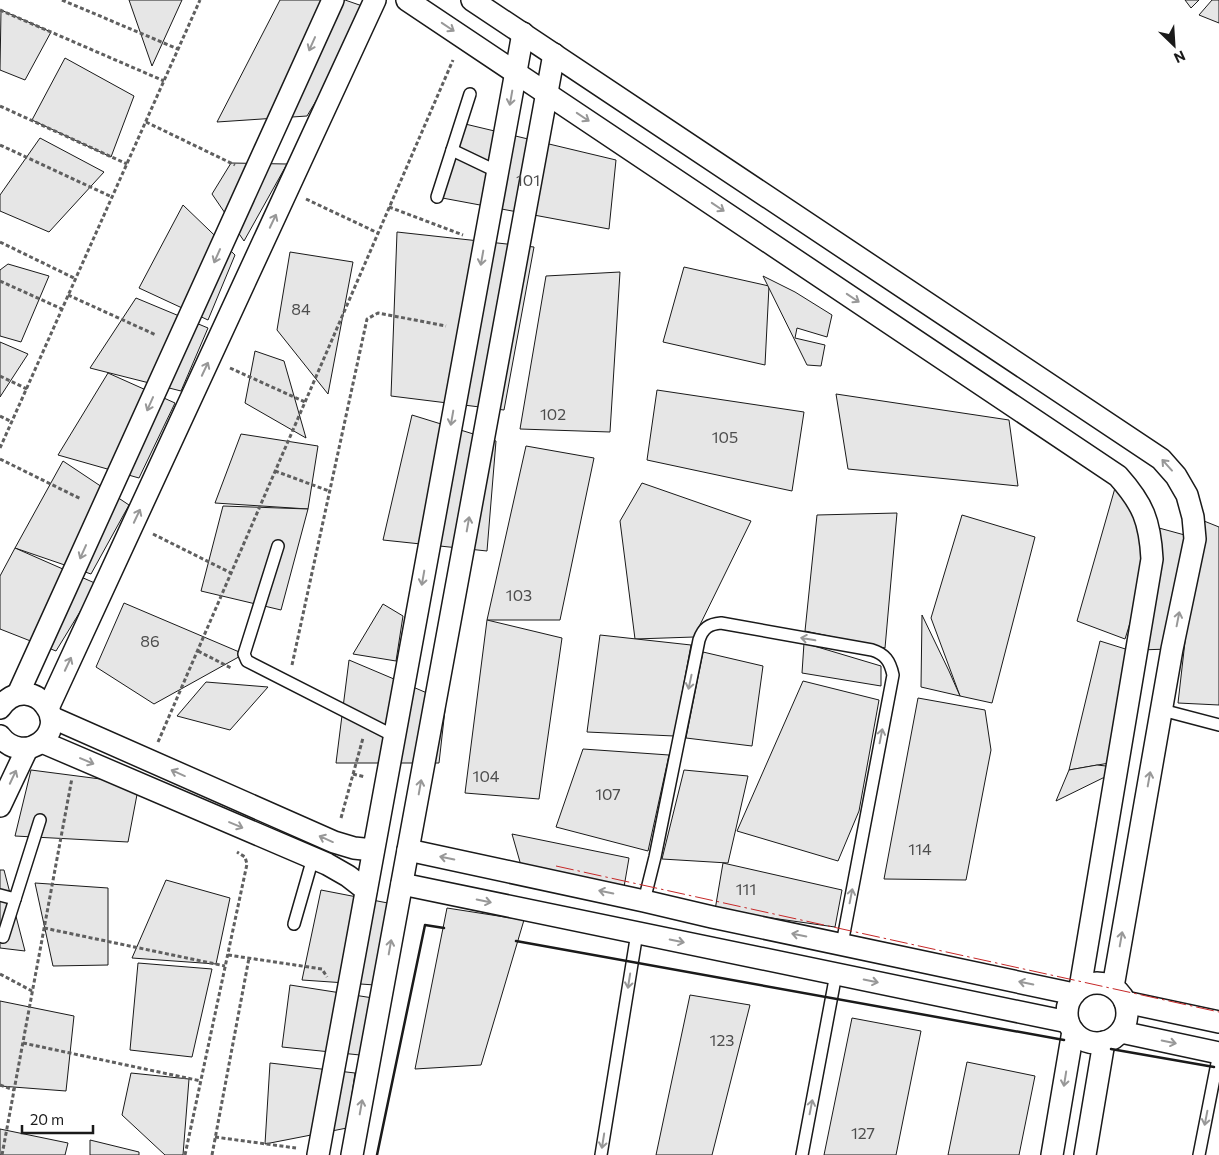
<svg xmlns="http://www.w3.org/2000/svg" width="1219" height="1155" viewBox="0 0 1219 1155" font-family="Commissioner,sans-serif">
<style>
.building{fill:#e6e6e6;stroke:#1a1a1a}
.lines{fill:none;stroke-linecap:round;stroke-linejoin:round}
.lane-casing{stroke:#1a1a1a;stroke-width:14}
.street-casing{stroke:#1a1a1a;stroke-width:24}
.path{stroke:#5f5f5f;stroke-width:3;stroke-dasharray:4 2.5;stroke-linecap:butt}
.lane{stroke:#fff;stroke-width:11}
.street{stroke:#fff;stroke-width:21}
.wall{stroke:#1a1a1a;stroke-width:2.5}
.power{stroke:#c62828;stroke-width:1;stroke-dasharray:18 4 2.5 4;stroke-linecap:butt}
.oneway{stroke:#989898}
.labels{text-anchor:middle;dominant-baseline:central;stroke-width:4;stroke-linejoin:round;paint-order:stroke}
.number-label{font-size:16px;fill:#4d4d4d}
</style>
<rect width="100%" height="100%" fill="#fff"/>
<!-- building -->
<g class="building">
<path d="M 129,0 L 182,0 L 152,66 Z"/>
<path d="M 280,0 L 345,0 L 371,9 L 307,116 L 217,122 Z"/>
<path d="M 1185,0 L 1199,0 L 1191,8 Z"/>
<path d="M 1212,0 L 1219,0 L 1219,23 L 1199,15 Z"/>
<path d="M 1,10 L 51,32 L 25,80 L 0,70 Z"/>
<path d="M 65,58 L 134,96 L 111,157 L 32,120 Z"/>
<path d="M 461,123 L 616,160 L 609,229 L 437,197 Z"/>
<path d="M 40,138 L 104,172 L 49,232 L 0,211 L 0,195 Z"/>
<path d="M 231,163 L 287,164 L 244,241 L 212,194 Z"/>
<path d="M 183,205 L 235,255 L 208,320 L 139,288 Z"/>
<path d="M 397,232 L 534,247 L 504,410 L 391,396 Z"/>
<path d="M 290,252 L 353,262 L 328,394 L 277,330 Z"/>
<path d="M 8,264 L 49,276 L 21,342 L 0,336 L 0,270 Z"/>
<path d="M 684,267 L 769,286 L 765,365 L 663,342 Z"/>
<path d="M 620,272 L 610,432 L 520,429 L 546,276 Z"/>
<path d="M 763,276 L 795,292 L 832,315 L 827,337 L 797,328 L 795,338 L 825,345 L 821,366 L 807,365 Z"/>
<path d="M 136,298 L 208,328 L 181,391 L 90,368 Z"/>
<path d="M 0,342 L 28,354 L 0,397 Z"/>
<path d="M 255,351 L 284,361 L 306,438 L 245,403 Z"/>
<path d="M 108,373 L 175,403 L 139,478 L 58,455 Z"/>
<path d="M 657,390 L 804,412 L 792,491 L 647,460 Z"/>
<path d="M 836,394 L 1009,420 L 1018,486 L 848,469 Z"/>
<path d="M 412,415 L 496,441 L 487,551 L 383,540 Z"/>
<path d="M 241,434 L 318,446 L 308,509 L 215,503 Z"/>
<path d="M 526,446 L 594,458 L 560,620 L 487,620 Z"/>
<path d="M 63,461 L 129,505 L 91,574 L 15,548 Z"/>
<path d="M 1117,481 L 1145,524 L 1140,591 L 1125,639 L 1077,621 Z"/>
<path d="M 642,483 L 751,521 L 694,637 L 635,639 L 620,521 Z"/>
<path d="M 223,506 L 308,509 L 281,610 L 201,591 Z"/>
<path d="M 897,513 L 885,648 L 805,631 L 817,515 Z"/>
<path d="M 962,515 L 1035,537 L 992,703 L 960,696 L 931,618 Z"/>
<path d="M 1199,519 L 1219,527 L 1219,705 L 1178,703 Z"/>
<path d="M 1159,528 L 1192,537 L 1169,649 L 1139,650 Z"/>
<path d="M 15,548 L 97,584 L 56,651 L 0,629 L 0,576 Z"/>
<path d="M 124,603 L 244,654 L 154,704 L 96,667 Z"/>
<path d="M 383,604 L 403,616 L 396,661 L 353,654 Z"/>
<path d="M 922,615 L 949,671 L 960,696 L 921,687 Z"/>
<path d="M 487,620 L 562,638 L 539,799 L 465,793 Z"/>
<path d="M 600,635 L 691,645 L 674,736 L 587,732 Z"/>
<path d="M 1100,641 L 1135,652 L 1115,762 L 1069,770 Z"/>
<path d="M 804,643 L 881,666 L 881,686 L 802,673 Z"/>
<path d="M 703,652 L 763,666 L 752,746 L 686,738 Z"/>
<path d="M 349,660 L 446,701 L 439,763 L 336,763 Z"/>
<path d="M 803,681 L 879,700 L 859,811 L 838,861 L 737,831 Z"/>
<path d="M 206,682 L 268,687 L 230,730 L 177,716 Z"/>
<path d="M 918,698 L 985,710 L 991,750 L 966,880 L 884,879 Z"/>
<path d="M 583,749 L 669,755 L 648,851 L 556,827 Z"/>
<path d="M 1097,765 L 1115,767 L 1113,773 L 1056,801 L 1069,770 Z"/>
<path d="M 31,770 L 139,784 L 128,842 L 15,836 Z"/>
<path d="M 684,770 L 748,776 L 728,863 L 662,859 Z"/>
<path d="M 512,834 L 629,858 L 624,887 L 522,869 Z"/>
<path d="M 723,863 L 842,890 L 835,927 L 715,910 Z"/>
<path d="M 0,870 L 4,870 L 25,951 L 0,948 Z"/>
<path d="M 166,880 L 230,898 L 216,964 L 132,958 Z"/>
<path d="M 35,883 L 108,888 L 108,965 L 53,966 Z"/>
<path d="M 321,890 L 398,905 L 375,985 L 302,980 Z"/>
<path d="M 447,908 L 524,920 L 481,1065 L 415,1069 Z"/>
<path d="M 138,963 L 212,969 L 192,1057 L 130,1050 Z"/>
<path d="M 290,985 L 373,998 L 360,1055 L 282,1047 Z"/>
<path d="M 690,995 L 750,1005 L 712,1155 L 656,1155 Z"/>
<path d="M 0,1001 L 74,1016 L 66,1091 L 0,1086 Z"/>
<path d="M 852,1018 L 921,1031 L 896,1155 L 824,1155 Z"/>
<path d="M 967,1062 L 1035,1076 L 1019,1155 L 948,1155 Z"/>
<path d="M 270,1063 L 355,1073 L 347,1128 L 265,1144 Z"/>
<path d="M 131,1073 L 189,1079 L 183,1155 L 165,1155 L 122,1115 Z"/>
<path d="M 0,1129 L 68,1143 L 65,1155 L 0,1155 Z"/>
<path d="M 90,1140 L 139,1152 L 139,1155 L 90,1155 Z"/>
</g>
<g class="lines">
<!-- lane casing -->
<g class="lane-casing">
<g id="lane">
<path d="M 452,150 L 498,172"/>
<path d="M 437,197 L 470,94"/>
<path d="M 278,546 L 245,651 L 244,654 L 247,661 L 394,736"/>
<path d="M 1162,710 L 1219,725"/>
<path d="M 0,895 L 15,899"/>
<path d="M 644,901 L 655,857 L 699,640 C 703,628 709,624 721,623 L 872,650 C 885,654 890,661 893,675 L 842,944"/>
<path d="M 294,924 L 313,858"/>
<path d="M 3,937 L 40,820"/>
<path d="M 601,1155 L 637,933"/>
<path d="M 802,1155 L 836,974"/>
<path d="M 1199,1155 L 1219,1053"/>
</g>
</g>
<!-- street casing -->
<g class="street-casing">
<g id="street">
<path d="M 407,0 L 1118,476 C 1143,504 1150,521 1152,559 L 1080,988"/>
<path d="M 472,0 L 1161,459 L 1176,476 L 1187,495 L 1193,517 L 1195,539 L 1172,649 L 1113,987"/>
<path d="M 18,694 L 333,0"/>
<path d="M 0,708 C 6,699 15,693 26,694 C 34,695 41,699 45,705 C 68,733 24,767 0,736"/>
<path d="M 48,708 L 375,0"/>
<path d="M 51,717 L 334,842 L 354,848 L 373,850"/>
<path d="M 42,742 L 327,864 L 348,876 L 366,890"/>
<path d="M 0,806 L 27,749"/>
<path d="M 408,850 L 644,901 L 712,917 L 1074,994"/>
<path d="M 402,884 L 1068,1022"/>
<circle cx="1097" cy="1013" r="30"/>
<path d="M 1125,1002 L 1219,1022"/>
<path d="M 1121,1032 L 1219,1053"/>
<path d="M 318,1155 L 523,33"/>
<path d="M 352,1155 L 554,54"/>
<path d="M 1052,1155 L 1073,1031"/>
<path d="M 1085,1155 L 1104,1042"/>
</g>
</g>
<!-- path -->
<g class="path">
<path d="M 62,0 L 178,49"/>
<path d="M 0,10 L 164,81"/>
<path d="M 0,106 L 127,164"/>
<path d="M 146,122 L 235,165"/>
<path d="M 0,145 L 112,197"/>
<path d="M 306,199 L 378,233"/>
<path d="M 389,207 L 463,235"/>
<path d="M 0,242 L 76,279"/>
<path d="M 0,281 L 62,309"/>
<path d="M 68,295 L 156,335"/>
<path d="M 230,368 L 305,402"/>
<path d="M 0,376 L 27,389"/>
<path d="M 0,416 L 12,422"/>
<path d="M 0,448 L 200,0"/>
<path d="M 0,459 L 81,499"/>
<path d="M 275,471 L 329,491"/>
<path d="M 153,534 L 231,573"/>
<path d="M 198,651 L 231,668"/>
<path d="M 292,665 L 367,319 L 378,313 L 446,326"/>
<path d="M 158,742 L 453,60"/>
<path d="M 353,774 L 365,777"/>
<path d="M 341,818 L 363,738"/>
<path d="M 44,928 L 225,966"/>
<path d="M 228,955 L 322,969 L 327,977"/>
<path d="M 0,974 L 32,991"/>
<path d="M 23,1043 L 201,1081"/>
<path d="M 0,1085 L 14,1090"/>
<path d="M 215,1137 L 296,1148"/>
<path d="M 2,1155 L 72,778"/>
<path d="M 185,1155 L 247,864 L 245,857 L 237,852"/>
<path d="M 212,1155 L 249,958"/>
</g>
<!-- lane -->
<use href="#lane" class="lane"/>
<!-- street -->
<use href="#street" class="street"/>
<!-- wall -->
<g class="wall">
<path d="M 516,941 L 1064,1040"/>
<path d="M 1111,1049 L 1214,1067"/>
<path d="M 377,1155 L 425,925 L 444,928"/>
</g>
<!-- power -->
<path class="power" d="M 556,866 L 1219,1012"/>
</g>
<!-- one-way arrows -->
<defs><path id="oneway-shaft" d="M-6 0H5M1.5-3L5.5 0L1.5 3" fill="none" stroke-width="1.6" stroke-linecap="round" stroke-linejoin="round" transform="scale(1.25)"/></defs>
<g class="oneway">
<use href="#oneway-shaft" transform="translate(448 27) rotate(34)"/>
<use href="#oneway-shaft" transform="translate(312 44) rotate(114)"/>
<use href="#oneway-shaft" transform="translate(511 98) rotate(100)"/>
<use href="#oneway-shaft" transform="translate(583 117) rotate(34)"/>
<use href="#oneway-shaft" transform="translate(718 207) rotate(34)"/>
<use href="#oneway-shaft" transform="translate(273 221) rotate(-65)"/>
<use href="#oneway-shaft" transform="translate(217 256) rotate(114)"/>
<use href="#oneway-shaft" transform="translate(482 258) rotate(100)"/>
<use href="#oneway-shaft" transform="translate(853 298) rotate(34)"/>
<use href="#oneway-shaft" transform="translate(205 369) rotate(-65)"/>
<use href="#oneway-shaft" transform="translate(150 404) rotate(114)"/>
<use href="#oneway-shaft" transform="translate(452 418) rotate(100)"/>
<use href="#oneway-shaft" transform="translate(1167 465) rotate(-132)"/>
<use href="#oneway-shaft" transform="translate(137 516) rotate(-65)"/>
<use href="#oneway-shaft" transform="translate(468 524) rotate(-80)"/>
<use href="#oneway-shaft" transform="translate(83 552) rotate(114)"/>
<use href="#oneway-shaft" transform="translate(423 578) rotate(100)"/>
<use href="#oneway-shaft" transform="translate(1178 619) rotate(-79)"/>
<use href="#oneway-shaft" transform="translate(808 639) rotate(-170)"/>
<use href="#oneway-shaft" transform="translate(68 664) rotate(-65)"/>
<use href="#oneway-shaft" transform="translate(690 682) rotate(102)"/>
<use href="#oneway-shaft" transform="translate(881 736) rotate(-79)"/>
<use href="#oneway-shaft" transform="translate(87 761) rotate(23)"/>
<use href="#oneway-shaft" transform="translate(178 773) rotate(-156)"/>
<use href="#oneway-shaft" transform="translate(13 777) rotate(-65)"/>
<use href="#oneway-shaft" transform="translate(1149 779) rotate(-80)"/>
<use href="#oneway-shaft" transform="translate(420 787) rotate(-80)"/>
<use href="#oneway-shaft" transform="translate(236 825) rotate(23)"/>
<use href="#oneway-shaft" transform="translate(326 839) rotate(-156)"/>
<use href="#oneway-shaft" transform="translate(447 858) rotate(-168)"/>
<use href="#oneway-shaft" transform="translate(606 892) rotate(-168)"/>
<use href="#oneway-shaft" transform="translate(851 896) rotate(-79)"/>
<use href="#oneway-shaft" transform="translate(484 901) rotate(12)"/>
<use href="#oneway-shaft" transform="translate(799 935) rotate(-169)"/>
<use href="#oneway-shaft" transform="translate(1121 939) rotate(-80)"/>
<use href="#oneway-shaft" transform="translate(677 941) rotate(12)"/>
<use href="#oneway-shaft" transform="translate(390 947) rotate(-80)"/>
<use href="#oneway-shaft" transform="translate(629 981) rotate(99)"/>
<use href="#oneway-shaft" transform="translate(871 981) rotate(12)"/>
<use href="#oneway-shaft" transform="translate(1026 983) rotate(-168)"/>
<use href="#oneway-shaft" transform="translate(1169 1042) rotate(12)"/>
<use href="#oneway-shaft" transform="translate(1065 1079) rotate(99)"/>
<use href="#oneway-shaft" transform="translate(361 1107) rotate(-80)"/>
<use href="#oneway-shaft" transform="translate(811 1107) rotate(-79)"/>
<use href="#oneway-shaft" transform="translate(1206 1118) rotate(101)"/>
<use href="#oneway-shaft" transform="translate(603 1141) rotate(99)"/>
</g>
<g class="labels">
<!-- number labels -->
<g class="number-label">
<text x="528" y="179">101</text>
<text x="301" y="308">84</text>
<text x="553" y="413">102</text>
<text x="725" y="436">105</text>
<text x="519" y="594">103</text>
<text x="150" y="640">86</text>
<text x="486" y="775">104</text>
<text x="608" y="793">107</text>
<text x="920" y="848">114</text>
<text x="746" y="888">111</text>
<text x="722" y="1039">123</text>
<text x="863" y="1132">127</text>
</g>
</g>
<!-- north arrow -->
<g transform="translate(1174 45) rotate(155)" stroke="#ffffff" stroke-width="4" paint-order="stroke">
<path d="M0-4L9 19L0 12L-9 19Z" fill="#1a1a1a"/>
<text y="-8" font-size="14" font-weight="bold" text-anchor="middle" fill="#1a1a1a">N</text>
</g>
<!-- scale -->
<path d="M22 1125v8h71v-8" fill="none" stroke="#1a1a1a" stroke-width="2.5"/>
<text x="30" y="1125" font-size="15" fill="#1a1a1a" stroke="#ffffff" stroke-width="4" paint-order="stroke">20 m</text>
</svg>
